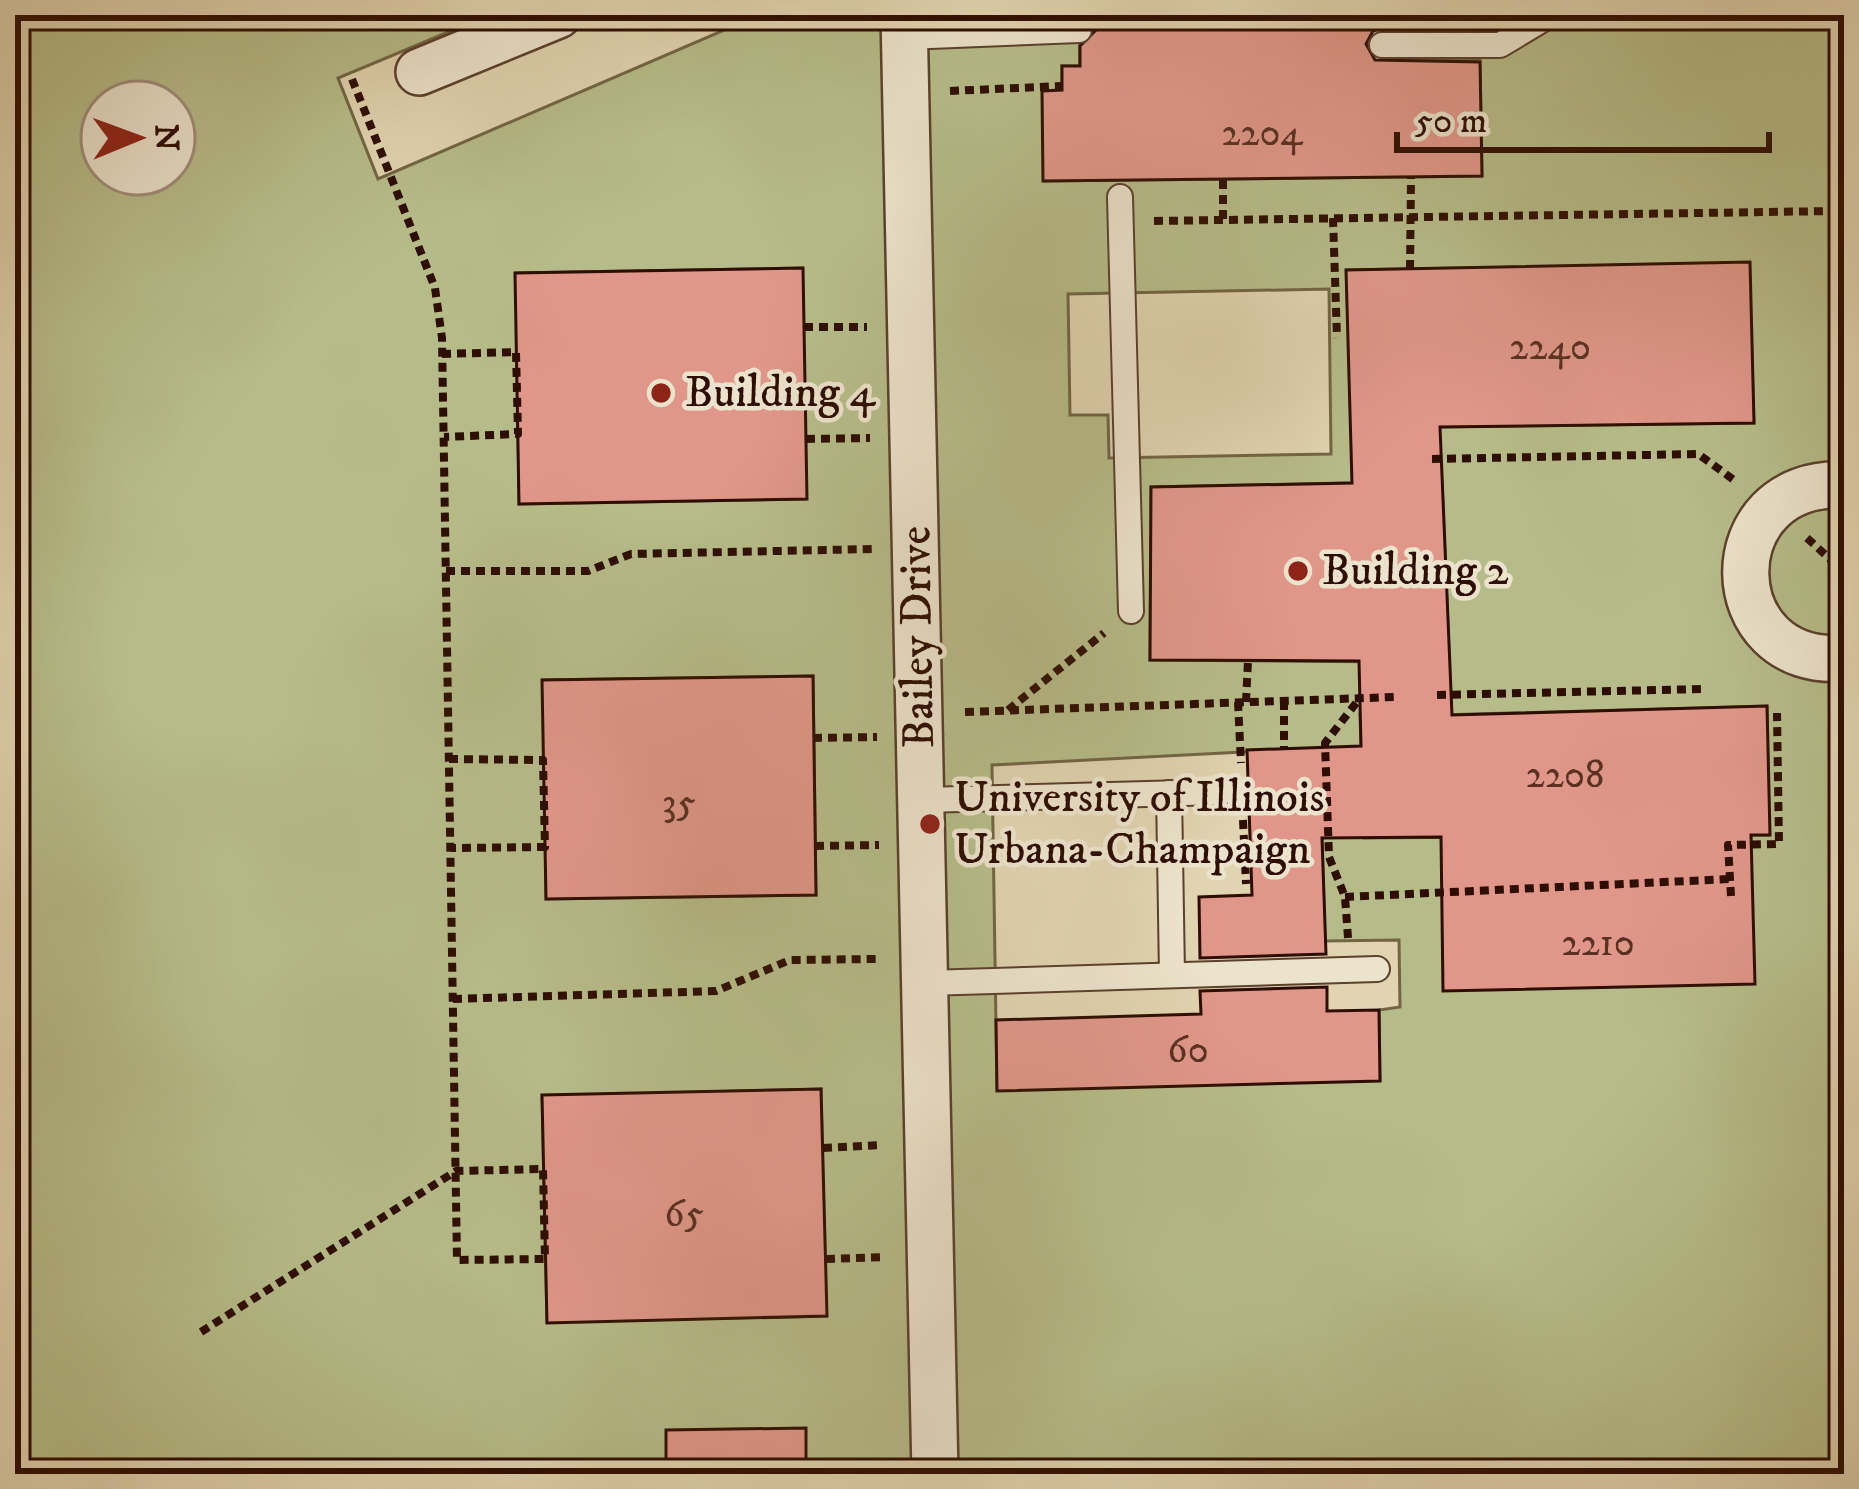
<svg xmlns="http://www.w3.org/2000/svg" width="1859" height="1489" viewBox="0 0 1859 1489" font-family="'IM FELL DW Pica',serif">
<style>
.green{fill:#b6bc89;stroke:#726544;stroke-width:3;fill-rule:evenodd}
.building{fill:#e09789;stroke:#2e0e00;stroke-width:3}
.lines{fill:none;stroke-linecap:round;stroke-linejoin:round}
.service-casing{stroke:#5b402c;stroke-width:28}
.minor-casing{stroke:#5b402c;stroke-width:50}
.path{stroke:#2e0e00;stroke-width:8;stroke-dasharray:9 6;stroke-linecap:butt}
.service{stroke:#ece3cc;stroke-width:24}
.minor{stroke:#ece3cc;stroke-width:45}
.poi-dot{fill:#8f2418;stroke:#ece3cc;stroke-width:4.5}
.labels{text-anchor:middle;dominant-baseline:central;stroke-width:9;stroke-linejoin:round;paint-order:stroke}
.number-label{font-size:39px;fill:#5a3022}
.poi-label{font-size:45px;fill:#2e0e00;stroke:#ece3cc;text-anchor:start}
.street-label{font-size:45px;fill:#2e0e00;stroke:#ece3cc}
</style>
<rect width="100%" height="100%" fill="#e1d4b0"/>
<filter id="stains"><feTurbulence type="fractalNoise" baseFrequency=".00167" numOctaves="4"/><feColorMatrix values="0 0 0 0 .2 0 0 0 0 .09 0 0 0 0 .02 0 0 0 .5 -.17"/></filter>
<radialGradient id="worn" r=".72"><stop offset=".6" stop-color="#630" stop-opacity="0"/><stop offset="1" stop-color="#630" stop-opacity=".3"/></radialGradient>
<!-- green -->
<path class="green" d="M 15,15 L 489,15 L 338,78 L 378,179 L 759,15 L 1079,15 L 1080,66 L 1062,66 L 1062,90 L 1043,91 L 1044,181 L 1482,176 L 1480,60 L 1382,61 L 1382,15 L 1841,15 L 1844,1474 L 15,1474 ZM 102,102 L 174,102 L 174,174 L 102,174 ZM 1749,263 L 1754,423 L 1431,427 L 1434,481 L 1442,481 L 1449,654 L 1437,654 L 1438,715 L 1767,706 L 1769,835 L 1364,838 L 1360,714 L 1396,715 L 1395,662 L 1150,660 L 1151,487 L 1394,482 L 1394,427 L 1351,428 L 1347,270 ZM 802,268 L 806,499 L 519,504 L 516,273 ZM 1329,289 L 1331,454 L 1109,458 L 1108,415 L 1070,415 L 1068,294 ZM 813,676 L 816,895 L 546,899 L 543,680 ZM 1319,748 L 1325,941 L 1399,940 L 1400,1007 L 1379,1010 L 1380,1080 L 997,1090 L 992,765 ZM 821,1089 L 826,1316 L 547,1322 L 542,1096 Z"/>
<!-- building -->
<g class="building">
<path d="M 1086,15 L 1382,15 L 1382,28 L 1373,31 L 1366,44 L 1375,60 L 1480,62 L 1482,176 L 1043,181 L 1042,91 L 1062,90 L 1062,66 L 1080,66 L 1080,46 L 1095,31 Z"/>
<path d="M 1750,262 L 1754,423 L 1440,427 L 1452,715 L 1767,706 L 1770,835 L 1751,835 L 1755,984 L 1443,991 L 1441,837 L 1322,838 L 1326,954 L 1200,958 L 1199,897 L 1252,895 L 1247,750 L 1361,746 L 1359,661 L 1150,660 L 1151,487 L 1352,483 L 1346,270 Z"/>
<path d="M 803,268 L 807,499 L 519,504 L 515,273 Z"/>
<path d="M 813,676 L 816,895 L 546,899 L 542,680 Z"/>
<path d="M 1327,987 L 1327,1011 L 1379,1010 L 1380,1081 L 997,1091 L 996,1020 L 1201,1014 L 1200,991 Z"/>
<path d="M 821,1089 L 827,1316 L 547,1323 L 542,1095 Z"/>
<path d="M 806,1428 L 806,1474 L 666,1474 L 666,1430 Z"/>
</g>
<g class="lines">
<!-- service casing -->
<g class="service-casing">
<g id="service">
<path d="M 905,37 L 1079,30"/>
<path d="M 1382,45 L 1500,45 L 1550,15"/>
<path d="M 1120,197 L 1131,611"/>
<path d="M 1169,793 L 1172,975"/>
<path d="M 922,800 L 1222,792"/>
<path d="M 926,983 L 1377,969"/>
</g>
</g>
<!-- minor casing -->
<g class="minor-casing">
<g id="minor">
<path d="M 904,15 L 935,1474"/>
<path d="M 419,72 L 558,15"/>
<path d="M 1844,485 C 1711,479 1715,669 1844,658"/>
</g>
</g>
<!-- path -->
<g class="path">
<path d="M 950,91 L 1062,86"/>
<path d="M 1223,180 L 1223,220"/>
<path d="M 1333,218 L 1337,338"/>
<path d="M 1154,221 L 1835,211"/>
<path d="M 1410,269 L 1411,178"/>
<path d="M 804,327 L 867,327"/>
<path d="M 442,354 L 516,352 L 518,434 L 444,437"/>
<path d="M 806,439 L 870,438"/>
<path d="M 1432,459 L 1698,454 L 1734,480"/>
<path d="M 1807,538 L 1841,569"/>
<path d="M 446,571 L 588,571 L 631,554 L 873,549"/>
<path d="M 1437,695 L 1703,689"/>
<path d="M 1284,701 L 1284,749"/>
<path d="M 1238,702 L 1241,763"/>
<path d="M 1246,702 L 1248,661"/>
<path d="M 1008,710 L 1104,633"/>
<path d="M 965,712 L 1395,697"/>
<path d="M 813,738 L 877,737"/>
<path d="M 449,759 L 543,760 L 545,847 L 451,848"/>
<path d="M 1243,820 L 1246,884"/>
<path d="M 815,846 L 879,845"/>
<path d="M 1731,896 L 1728,845 L 1779,844 L 1777,713"/>
<path d="M 1345,897 L 1730,879"/>
<path d="M 1348,938 L 1345,897 L 1329,857 L 1325,743 L 1360,698"/>
<path d="M 453,999 L 716,991 L 790,960 L 877,959"/>
<path d="M 823,1148 L 881,1145"/>
<path d="M 826,1259 L 884,1257"/>
<path d="M 201,1332 L 456,1171 L 543,1169 L 545,1259 L 457,1260 C 452,953 447,645 442,338 L 435,288 L 352,79"/>
</g>
<!-- service -->
<use href="#service" class="service"/>
<!-- minor -->
<use href="#minor" class="minor"/>
</g>
<!-- markers -->
<g class="poi-dot">
<circle cx="661" cy="393" r="12"/>
<circle cx="1298" cy="571" r="12"/>
<circle cx="930" cy="824" r="12"/>
</g>
<g class="labels">
<!-- number labels -->
<g class="number-label">
<text x="1262" y="133">2204</text>
<text x="1550" y="347">2240</text>
<text x="1565" y="775">2208</text>
<text x="679" y="803">35</text>
<text x="1598" y="943">2210</text>
<text x="1188" y="1050">60</text>
<text x="684" y="1214">65</text>
</g>
<!-- poi labels -->
<g class="poi-label">
<text x="685" y="393">Building 4</text>
<text x="1322" y="571">Building 2</text>
<text x="954" y="798">University of Illinois<tspan x="954" dy="52">Urbana-Champaign</tspan></text>
</g>
<!-- street labels -->
<g class="street-label">
<text transform="translate(918 637) rotate(-91)">Bailey Drive</text>
</g>
</g>
<!-- margin -->
<rect width="1859" height="1489" fill="none" stroke="#e1d4b0" stroke-width="60"/>
<rect x="18" y="18" width="1823" height="1453" fill="none" stroke="#2e0e00" stroke-width="6"/>
<rect x="30" y="30" width="1799" height="1429" fill="none" stroke="#2e0e00" stroke-width="3"/>
<!-- north arrow -->
<g transform="translate(138 138) rotate(89)"><circle r="57" fill="#ece3cc" stroke="#a08e7a" stroke-width="3"/>
<path d="M0-9L21 45L0 30L-21 45Z" fill="#8f2418"/>
<text y="-18" font-size="33" font-weight="bold" text-anchor="middle" fill="#2e0e00">N</text>
</g>
<!-- scale -->
<path d="M1397 132v18h372v-18" fill="none" stroke="#2e0e00" stroke-width="6"/>
<text x="1415" y="132" font-size="36" fill="#2e0e00" stroke="#ece3cc" stroke-width="9" paint-order="stroke">50 m</text>
<rect width="100%" height="100%" filter="url(#stains)"/>
<rect width="100%" height="100%" fill="url(#worn)"/>
</svg>
